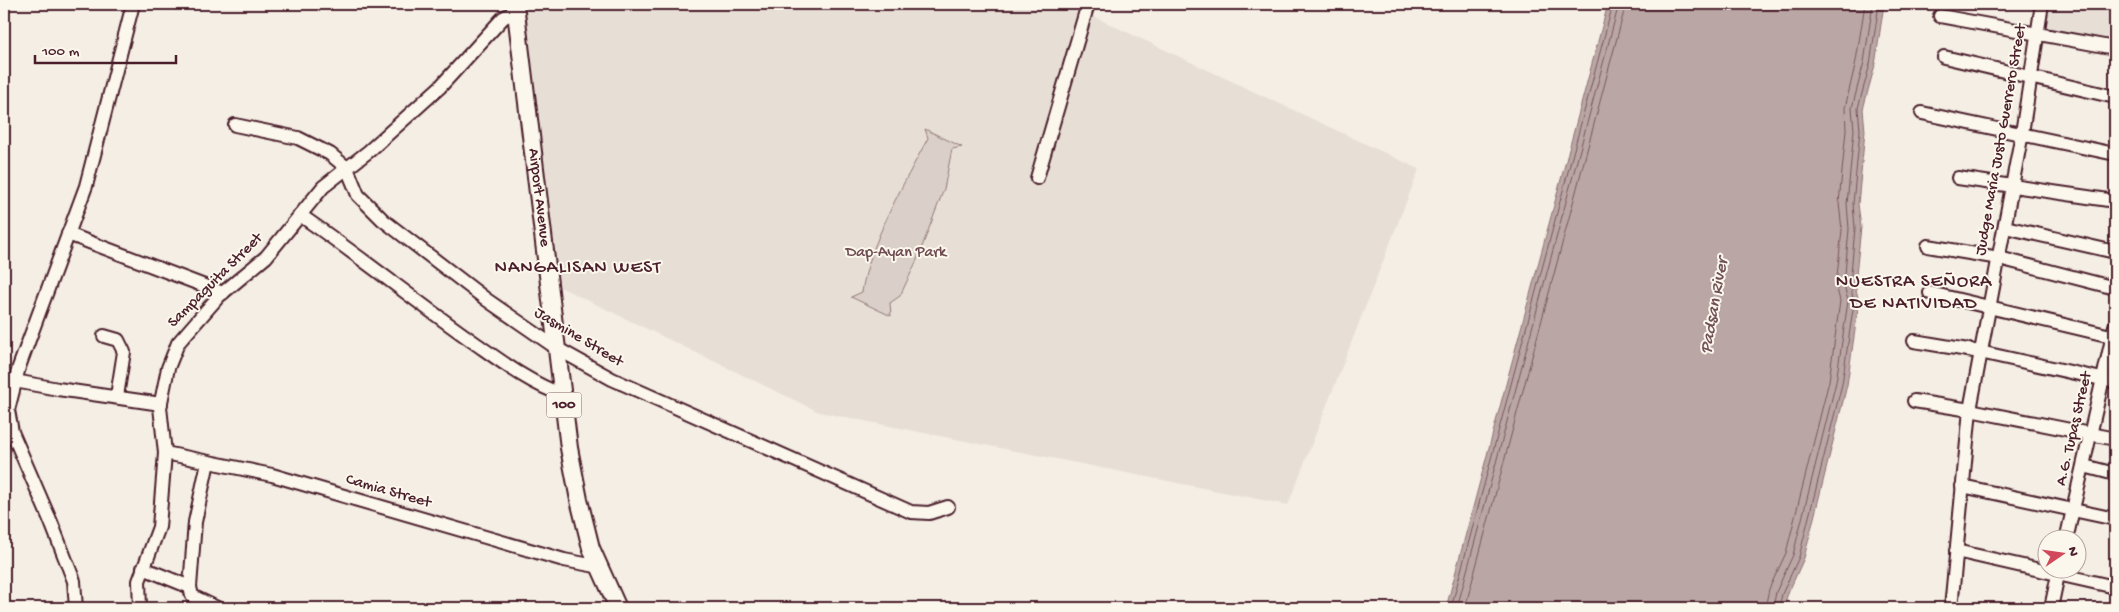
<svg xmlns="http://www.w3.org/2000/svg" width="2119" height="612" viewBox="0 0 2119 612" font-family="'Gochi Hand',sans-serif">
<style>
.built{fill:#e7dfd6}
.green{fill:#dbd0c9;stroke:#92787a}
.water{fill:#baa7a5;stroke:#8d7174}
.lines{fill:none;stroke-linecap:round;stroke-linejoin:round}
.shore{stroke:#77555c;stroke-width:1}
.minor-casing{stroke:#4a1f2b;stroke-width:16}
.major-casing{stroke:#4a1f2b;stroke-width:20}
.minor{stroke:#fbf7ec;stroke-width:12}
.major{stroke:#fbf7ec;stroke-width:16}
.labels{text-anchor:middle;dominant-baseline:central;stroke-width:4;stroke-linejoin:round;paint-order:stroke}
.shield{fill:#fbf7ec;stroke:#7f6065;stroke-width:1}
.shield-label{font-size:15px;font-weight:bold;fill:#4a1f2b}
.street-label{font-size:16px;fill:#4a1f2b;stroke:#fbf7ec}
.park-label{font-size:16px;fill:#6e4b52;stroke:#fbf7ec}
.water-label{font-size:18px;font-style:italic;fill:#714f56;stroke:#fbf7ec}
.quarter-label{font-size:19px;letter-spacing:1px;fill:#4a1f2b;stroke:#fbf7ec}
</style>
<rect width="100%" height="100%" fill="#f4eee4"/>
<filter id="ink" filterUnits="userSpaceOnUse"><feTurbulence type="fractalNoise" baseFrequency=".02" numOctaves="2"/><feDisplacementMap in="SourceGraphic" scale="10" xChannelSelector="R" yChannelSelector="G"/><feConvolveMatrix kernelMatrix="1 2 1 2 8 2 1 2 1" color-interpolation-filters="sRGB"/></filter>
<g filter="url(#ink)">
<!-- built -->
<g class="built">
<path d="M 521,4 L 1067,4 L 1419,169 L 1288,505 L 819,412 L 560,287 Z"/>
<path d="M 2046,4 L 2115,4 L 2115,45 L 2043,29 Z"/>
</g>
<!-- green -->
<path class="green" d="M 925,129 L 962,147 L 952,149 L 944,189 L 917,260 L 900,296 L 890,303 L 891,316 L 851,297 L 862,292 C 869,244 905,181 928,138 Z"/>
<!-- water -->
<path class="water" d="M 1608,4 L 1884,4 L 1875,65 L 1863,109 L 1865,131 L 1858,204 L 1861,227 L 1855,285 L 1859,302 L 1847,385 L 1804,558 L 1787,596 L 1784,608 L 1446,608 Z"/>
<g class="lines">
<!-- shore -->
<g class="shore">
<path d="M 1451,608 L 1613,4"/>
<path d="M 1457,608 L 1619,4"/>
<path d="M 1465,608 L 1626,4"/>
<path d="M 1765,608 L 1769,589 L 1786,553 L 1829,381 L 1840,301 L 1836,285 L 1842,230 L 1839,203 L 1846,130 L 1845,108 L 1856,61 L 1865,4"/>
<path d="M 1773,608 L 1776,592 L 1793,555 L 1836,382 L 1848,301 L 1844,285 L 1849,229 L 1847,204 L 1854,130 L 1852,108 L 1864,62 L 1873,4"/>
<path d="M 1779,608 L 1782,594 L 1799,557 L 1842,384 L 1854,302 L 1850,285 L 1855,228 L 1853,204 L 1860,130 L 1858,108 L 1870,64 L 1879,4"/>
</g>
<!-- minor casing -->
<g class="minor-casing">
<g id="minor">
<path d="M 1940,16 L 2115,48"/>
<path d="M 1944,57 L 2115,97"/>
<path d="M 1922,113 L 2115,154"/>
<path d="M 235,125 L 298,138 L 330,154 L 347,168 L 358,195 L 383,220 L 487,300 L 558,349 L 612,379 L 911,512 L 929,513 L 948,507"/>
<path d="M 1037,178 L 1088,4"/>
<path d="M 1958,178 L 2115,201"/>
<path d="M 300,215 C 360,256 415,301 475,343 C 502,362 531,384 563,395"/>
<path d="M 2005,227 L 2115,252"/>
<path d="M 68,234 L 223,293"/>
<path d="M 1928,246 L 1999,258 L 2115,288"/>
<path d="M 1930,293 L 2115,337"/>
<path d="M 104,336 L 118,340 L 124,352 L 117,396"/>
<path d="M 1914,341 L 1980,352 L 2115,382"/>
<path d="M 4,379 L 58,389 L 161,404"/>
<path d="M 1914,401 L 1970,410 L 2115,439"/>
<path d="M 165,453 L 272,475 L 564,560 L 601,567"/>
<path d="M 2084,466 L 2115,474"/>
<path d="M 1962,486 L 2115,519"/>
<path d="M 2066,540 L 2115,326"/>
<path d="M 1956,551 L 2115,587"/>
<path d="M 143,568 L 190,587 L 192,596 L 217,608"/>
<path d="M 190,587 L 195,522 L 208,462"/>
<path d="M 76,608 L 74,581 L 51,522 L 12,432 L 8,410 L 19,367 L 86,186 L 133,4"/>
<path d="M 140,608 L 139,581 L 159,527 L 165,453 L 160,407 L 168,368 L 178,343 L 219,296 L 266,257 L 323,187 L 369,151 L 440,87 L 503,18 L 516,11"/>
<path d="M 1951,608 L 1970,410 L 2022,133 L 2042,4"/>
<path d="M 2051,608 L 2059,570"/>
</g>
</g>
<!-- major casing -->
<g class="major-casing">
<g id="major">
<path id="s1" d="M 515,4 L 569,448 L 579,500 L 591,548 L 618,608"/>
</g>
</g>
<!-- minor -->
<use href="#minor" class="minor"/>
<!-- major -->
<use href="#major" class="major"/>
</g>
</g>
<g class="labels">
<!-- shield labels -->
<rect class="shield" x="546.5" y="392.5" width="35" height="25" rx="4"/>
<g class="shield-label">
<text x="564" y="405">100</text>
</g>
<!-- street labels -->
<g class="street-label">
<text transform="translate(2002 140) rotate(-80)">Judge Maria Justo Guerrero Street</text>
<text stroke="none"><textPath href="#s1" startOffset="195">Airport Avenue</textPath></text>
<text transform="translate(216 281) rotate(-45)">Sampaguita Street</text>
<text transform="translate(578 338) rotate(31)">Jasmine Street</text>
<text transform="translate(2075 429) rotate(-77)">A.G. Tupas Street</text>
<text transform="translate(388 492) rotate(16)">Camia Street</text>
</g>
<!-- park labels -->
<g class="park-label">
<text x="896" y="253">Dap-Ayan Park</text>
</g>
<!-- water labels -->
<g class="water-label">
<text transform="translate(1715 306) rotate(-80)">Padsan River</text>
</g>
<!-- quarter labels -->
<g class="quarter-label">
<text x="578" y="268">NANGALISAN WEST</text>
<text x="1914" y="282">NUESTRA SEÑORA<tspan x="1914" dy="22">DE NATIVIDAD</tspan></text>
</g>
</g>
<!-- margin -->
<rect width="2119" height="612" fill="none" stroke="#fbf7ec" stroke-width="20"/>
<rect x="10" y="10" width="2099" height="592" fill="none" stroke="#4a1f2b" stroke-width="2" filter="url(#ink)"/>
<!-- north arrow -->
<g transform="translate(2062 554) rotate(77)"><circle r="24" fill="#fbf7ec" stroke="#b4a19f"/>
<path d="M0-4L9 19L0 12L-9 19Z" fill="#d1495b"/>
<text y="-8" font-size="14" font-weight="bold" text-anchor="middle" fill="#4a1f2b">N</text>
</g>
<!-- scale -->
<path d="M35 55v8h141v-8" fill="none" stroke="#4a1f2b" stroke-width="2.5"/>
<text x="42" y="55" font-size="15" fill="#4a1f2b" stroke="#fbf7ec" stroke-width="4" paint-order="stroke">100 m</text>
</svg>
